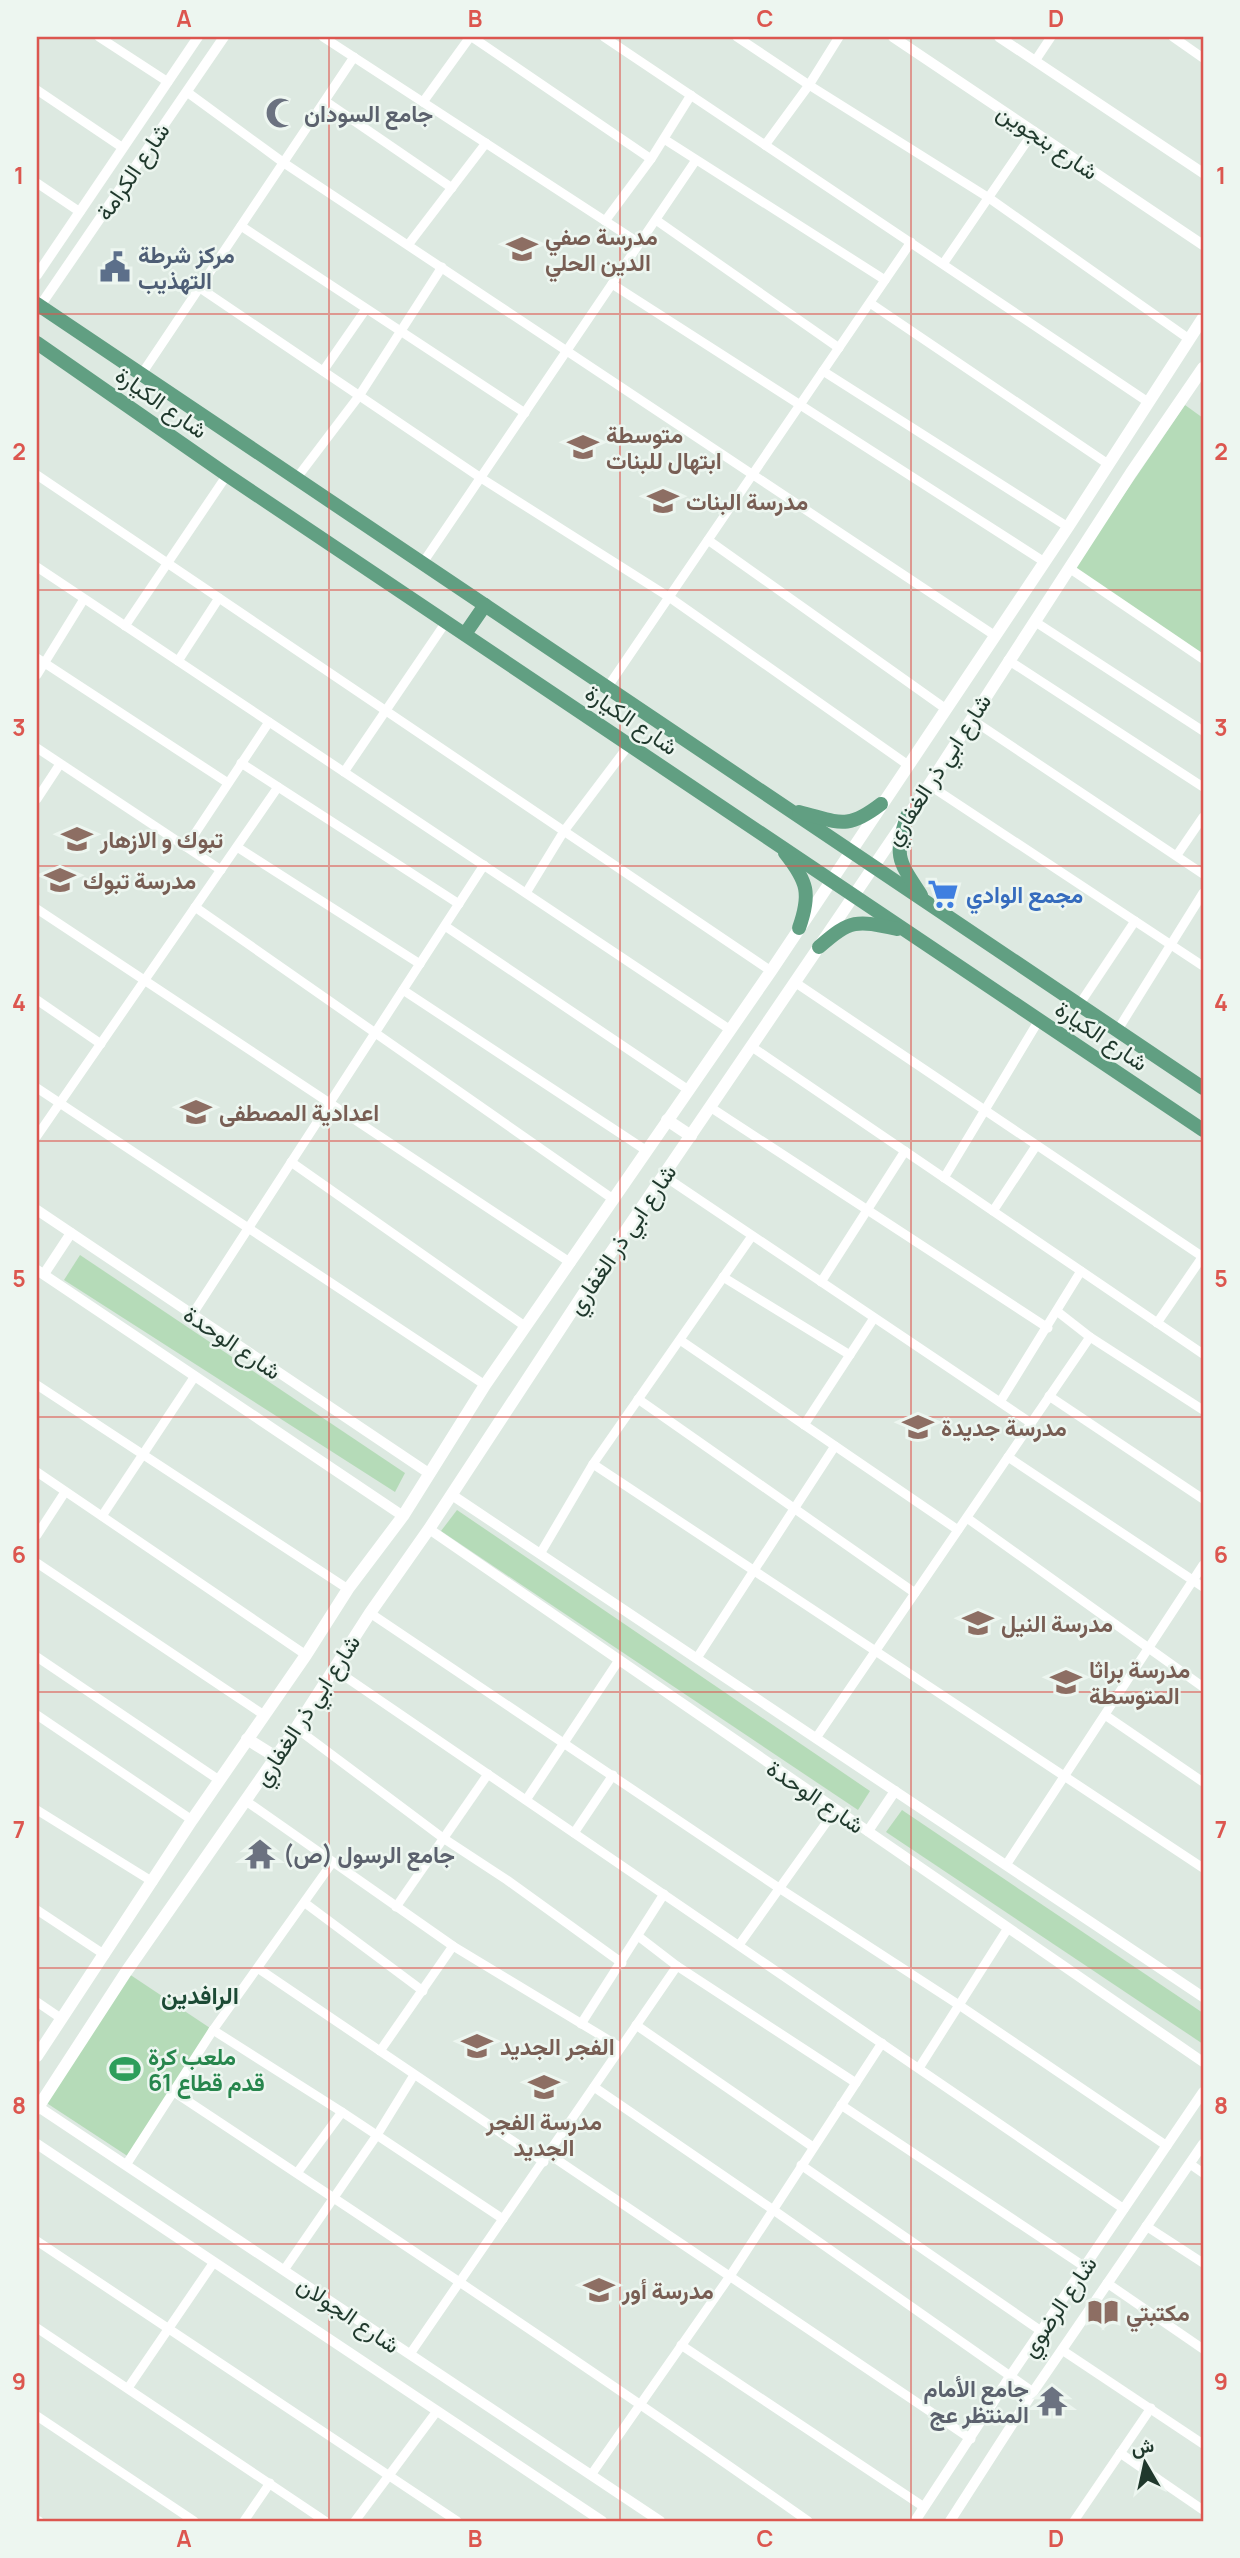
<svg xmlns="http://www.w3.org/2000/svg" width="1240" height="2558" viewBox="0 0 1240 2558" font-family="Manrope,Vazirmatn,sans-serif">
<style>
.green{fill:#b5dbb8}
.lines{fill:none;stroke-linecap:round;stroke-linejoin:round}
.minor{stroke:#fff;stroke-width:9}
.tertiary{stroke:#fff;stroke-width:10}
.secondary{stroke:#fff;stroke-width:12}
.primary{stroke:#619f82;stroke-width:14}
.grid{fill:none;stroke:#dc564f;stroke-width:2;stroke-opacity:0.55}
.labels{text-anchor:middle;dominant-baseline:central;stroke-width:5;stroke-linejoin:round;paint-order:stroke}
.worship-label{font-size:23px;font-weight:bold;fill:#5b616d;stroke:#edf6f0;text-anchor:start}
.street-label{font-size:23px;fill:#1f382c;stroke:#edf6f0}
.education-label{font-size:23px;font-weight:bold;fill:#785e54;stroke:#edf6f0;text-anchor:start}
.service-label{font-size:23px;font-weight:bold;fill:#4e5e75;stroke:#edf6f0;text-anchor:start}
.shop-label{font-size:23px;font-weight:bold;fill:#366cbe;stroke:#edf6f0;text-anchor:start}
.leisure-label{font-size:23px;font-weight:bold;fill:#27864d;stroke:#edf6f0;text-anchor:start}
.neighbourhood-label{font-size:24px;font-weight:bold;fill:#1c4a35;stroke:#edf6f0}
.neatline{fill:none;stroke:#dc564f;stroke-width:2.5}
.grid-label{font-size:23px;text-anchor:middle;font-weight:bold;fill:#dc564f}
</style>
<rect width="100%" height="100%" fill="#dde9e1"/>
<!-- green -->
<g class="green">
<path d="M 1185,405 L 1203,418 L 1203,659 L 1072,571 Z"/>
<path d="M 80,1255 L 405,1473 L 395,1492 L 64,1280 Z"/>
<path d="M 457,1510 L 870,1791 L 858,1810 L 441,1531 Z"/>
<path d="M 902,1810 L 1203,2013 L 1203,2044 L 886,1832 Z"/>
<path d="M 126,1972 L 213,2030 L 129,2157 L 42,2100 Z"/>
</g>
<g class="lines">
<!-- minor -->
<g class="minor">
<path d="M 99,37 L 168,82"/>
<path d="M 323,37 L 639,243"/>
<path d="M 472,37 L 651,159"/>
<path d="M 604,37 L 1148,402"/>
<path d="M 737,37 L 809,85 L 989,198 L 1189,339"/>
<path d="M 1173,37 L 1203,58"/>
<path d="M 1035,61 L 1051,37"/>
<path d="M 37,90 L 123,148"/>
<path d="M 187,92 L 284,163 L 994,635"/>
<path d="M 325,101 L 452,188"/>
<path d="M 423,102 L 470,37"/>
<path d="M 664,139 L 885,280"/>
<path d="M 765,145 L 809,85 L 839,37"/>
<path d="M 37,183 L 80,212"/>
<path d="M 656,220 L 839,348"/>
<path d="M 605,221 L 651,159 L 691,95"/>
<path d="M 241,226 L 525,413"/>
<path d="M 408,245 L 486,143"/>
<path d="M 943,264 L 1034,131"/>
<path d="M 612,284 L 1043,561"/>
<path d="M 200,288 L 481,478 L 669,597 L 908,765"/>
<path d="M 870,303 L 1108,464"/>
<path d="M 323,371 L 366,309"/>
<path d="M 823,371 L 1068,527"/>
<path d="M 141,375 L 354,57"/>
<path d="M 37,475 L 771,971"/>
<path d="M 296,479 L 359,396 L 442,267"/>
<path d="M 708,540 L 946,709"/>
<path d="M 422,564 L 696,160"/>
<path d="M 37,567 L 729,1029"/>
<path d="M 1069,568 L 1203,659"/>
<path d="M 1034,621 L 1203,731"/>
<path d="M 125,626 L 227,475"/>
<path d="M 37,658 L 228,783"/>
<path d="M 1008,660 L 1203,787"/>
<path d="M 178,661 L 219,598"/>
<path d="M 37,675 L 84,599"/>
<path d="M 607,688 L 911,242"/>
<path d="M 971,719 L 1203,874"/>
<path d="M 37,748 L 221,870"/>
<path d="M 241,763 L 459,904"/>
<path d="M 344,772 L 446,622"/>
<path d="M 929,785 L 1203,966"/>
<path d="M 37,799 L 60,764"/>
<path d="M 186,847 L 269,722"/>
<path d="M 237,847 L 420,964"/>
<path d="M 1177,855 L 1203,817"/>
<path d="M 526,893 L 564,831 L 629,745"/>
<path d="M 195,907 L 613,1199"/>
<path d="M 37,909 L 571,1263"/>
<path d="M 445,926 L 687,1089"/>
<path d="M 796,983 L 1203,1257"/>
<path d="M 403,990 L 647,1151"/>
<path d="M 37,1000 L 101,1044"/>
<path d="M 1079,1005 L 1135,921"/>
<path d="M 1117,1031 L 1203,893"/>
<path d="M 752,1047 L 1203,1354"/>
<path d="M 37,1088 L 485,1385"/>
<path d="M 710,1107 L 1048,1328"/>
<path d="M 37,1136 L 278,787"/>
<path d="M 291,1162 L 526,1327"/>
<path d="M 664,1176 L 1031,1423"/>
<path d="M 944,1178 L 1039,1020"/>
<path d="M 993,1211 L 1036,1146"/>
<path d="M 723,1277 L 850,1355"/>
<path d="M 821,1282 L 905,1151"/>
<path d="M 1058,1312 L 1090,1337 L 1203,1410"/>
<path d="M 192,1315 L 484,865"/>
<path d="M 1157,1323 L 1203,1256"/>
<path d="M 680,1340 L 958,1530"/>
<path d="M 37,1385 L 348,1589"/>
<path d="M 1049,1396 L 1203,1499"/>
<path d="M 638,1399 L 915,1593"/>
<path d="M 1000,1402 L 1081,1271"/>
<path d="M 804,1425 L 874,1318"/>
<path d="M 1008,1457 L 1203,1587"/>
<path d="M 593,1464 L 1203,1868"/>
<path d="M 37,1472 L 306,1655"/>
<path d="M 102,1516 L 195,1376"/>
<path d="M 967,1518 L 1203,1687"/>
<path d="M 37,1535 L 65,1492"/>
<path d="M 540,1554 L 593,1464 L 752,1236"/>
<path d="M 37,1563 L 264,1715"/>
<path d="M 370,1613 L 779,1888 L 959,2005 L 1167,2146"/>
<path d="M 37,1657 L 219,1780"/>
<path d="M 697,1658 L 835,1446"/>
<path d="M 334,1669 L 1124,2209"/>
<path d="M 37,1715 L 192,1820"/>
<path d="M 1105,1715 L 1203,1782"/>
<path d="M 296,1728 L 443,1838 L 507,1880 L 622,1963"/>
<path d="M 816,1738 L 1090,1337"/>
<path d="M 526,1800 L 619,1660"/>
<path d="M 246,1801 L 453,1946 L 620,2047"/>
<path d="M 37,1810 L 153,1882"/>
<path d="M 574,1833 L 613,1775"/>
<path d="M 1006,1865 L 1203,1565"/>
<path d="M 305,1903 L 423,1991"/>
<path d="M 396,1907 L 488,1774"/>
<path d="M 37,1910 L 105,1955"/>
<path d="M 638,1936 L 677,1966 L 856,2083"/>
<path d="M 739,1945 L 836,1809"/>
<path d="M 259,1969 L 544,2162"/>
<path d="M 37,2002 L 62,2019"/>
<path d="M 581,2024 L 664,1894"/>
<path d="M 636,2025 L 813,2147"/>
<path d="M 213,2030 L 342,2112 L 503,2219"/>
<path d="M 380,2051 L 453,1946"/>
<path d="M 919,2068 L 1008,1928"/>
<path d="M 594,2087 L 772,2209 L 1033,2392"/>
<path d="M 174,2092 C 387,2233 599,2374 808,2521"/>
<path d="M 841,2105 L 1085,2267"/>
<path d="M 550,2155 L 971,2439"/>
<path d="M 1190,2164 L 1203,2173"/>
<path d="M 126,2165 L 213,2030 L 332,1863"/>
<path d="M 801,2165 L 1041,2331"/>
<path d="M 297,2173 L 342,2112"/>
<path d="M 1146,2226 L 1203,2263"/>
<path d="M 37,2241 L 457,2521"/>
<path d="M 284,2270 L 377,2135 L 414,2075"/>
<path d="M 1107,2283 L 1203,2349"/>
<path d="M 37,2328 L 325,2521"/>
<path d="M 681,2345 L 924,2507"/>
<path d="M 1062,2350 L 1203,2444"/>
<path d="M 410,2354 L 677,1966"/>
<path d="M 128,2388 L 214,2262"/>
<path d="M 37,2416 L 194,2521"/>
<path d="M 1120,2453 L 1203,2510"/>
<path d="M 591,2475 L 730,2276 L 882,2043"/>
<path d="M 37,2520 L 39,2521"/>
<path d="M 244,2521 L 270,2483"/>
<path d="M 355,2521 L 437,2411"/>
<path d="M 1074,2521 L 1151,2408"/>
</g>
<!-- tertiary -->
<g class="tertiary">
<path d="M 893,37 L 1203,245"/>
<path d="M 999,37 L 1203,173"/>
<path d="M 37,275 L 198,37"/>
<path d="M 40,306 L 224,37"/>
<path d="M 37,1210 L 430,1474"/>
<path d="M 37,1270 L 403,1516"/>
<path d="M 44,1274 L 71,1233"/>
<path d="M 452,1495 L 1203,1997"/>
<path d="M 429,1529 L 1203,2062"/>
<path d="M 868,1831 L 895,1791"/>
<path d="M 37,2106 L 660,2521"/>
<path d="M 37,2144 L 602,2521"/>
<path d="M 915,2521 L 1011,2375 L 1203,2092"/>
<path d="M 950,2521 L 1033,2392 L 1203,2144"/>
</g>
<!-- secondary -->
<g class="secondary">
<path d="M 667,1120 L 691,1136"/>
<path d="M 247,1739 L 276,1757"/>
<path d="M 37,2056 L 192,1820 L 306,1655 L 348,1589 L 403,1516 L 485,1385 L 771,971 L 1068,527 L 1203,318"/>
<path d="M 37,2109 L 126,1972 L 296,1728 L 370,1613 L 429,1529 L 595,1276 L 929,785 L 1131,473 L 1203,368"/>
</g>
<!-- primary -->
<g class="primary">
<path d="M 37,304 L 1203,1088"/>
<path d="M 37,343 L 227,475 L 1203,1130"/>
<path d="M 465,634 L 485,605"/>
<path d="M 799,812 C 839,822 846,831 881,804"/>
<path d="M 907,816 C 894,857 898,860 921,895"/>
<path d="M 785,853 C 808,882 811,894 799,928"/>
<path d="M 819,947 C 851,919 856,920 897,929"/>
</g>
</g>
<!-- grid -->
<path class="grid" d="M 329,37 L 329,2521M 620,37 L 620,2521M 911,37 L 911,2521M 37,314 L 1203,314M 37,590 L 1203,590M 37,866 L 1203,866M 37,1141 L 1203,1141M 37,1417 L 1203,1417M 37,1692 L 1203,1692M 37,1968 L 1203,1968M 37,2244 L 1203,2244"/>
<!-- icons -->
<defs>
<g id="mosque-bare" transform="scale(2.415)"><path d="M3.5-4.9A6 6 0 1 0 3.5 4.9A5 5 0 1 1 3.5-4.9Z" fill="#6b7280" stroke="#edf6f0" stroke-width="2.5" paint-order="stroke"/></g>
<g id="school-bare" transform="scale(2.415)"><path d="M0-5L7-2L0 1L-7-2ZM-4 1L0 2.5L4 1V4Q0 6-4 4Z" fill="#8d6e63" stroke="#edf6f0" stroke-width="2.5" paint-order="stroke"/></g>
<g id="civic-bare" transform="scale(2.415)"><path d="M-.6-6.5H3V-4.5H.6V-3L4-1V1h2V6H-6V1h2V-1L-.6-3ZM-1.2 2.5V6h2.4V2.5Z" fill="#5c6f8a" stroke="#edf6f0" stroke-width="2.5" paint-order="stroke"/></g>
<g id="supermarket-bare" transform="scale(2.415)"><path d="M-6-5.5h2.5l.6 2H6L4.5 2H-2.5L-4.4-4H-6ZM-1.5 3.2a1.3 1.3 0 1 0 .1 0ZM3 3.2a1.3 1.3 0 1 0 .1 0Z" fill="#3f7fe0" stroke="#edf6f0" stroke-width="2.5" paint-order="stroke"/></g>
<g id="temple-bare" transform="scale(2.415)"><path d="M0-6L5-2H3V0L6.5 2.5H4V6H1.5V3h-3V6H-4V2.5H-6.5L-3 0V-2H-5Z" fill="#6b7280" stroke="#edf6f0" stroke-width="2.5" paint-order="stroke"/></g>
<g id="stadium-bare" transform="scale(2.415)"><path d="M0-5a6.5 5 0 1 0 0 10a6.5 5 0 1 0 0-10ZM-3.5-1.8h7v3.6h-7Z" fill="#2e9e5b" stroke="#edf6f0" stroke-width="2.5" paint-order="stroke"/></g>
<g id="library-bare" transform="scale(2.415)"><path d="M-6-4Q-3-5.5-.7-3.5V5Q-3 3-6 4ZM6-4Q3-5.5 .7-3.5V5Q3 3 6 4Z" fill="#8d6e63" stroke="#edf6f0" stroke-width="2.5" paint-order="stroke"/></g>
</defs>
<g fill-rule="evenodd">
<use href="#mosque-bare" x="281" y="113"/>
<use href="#school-bare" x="522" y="249"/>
<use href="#civic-bare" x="115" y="267"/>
<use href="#school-bare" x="583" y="447"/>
<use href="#school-bare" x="663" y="501"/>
<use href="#school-bare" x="77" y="839"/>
<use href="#school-bare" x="60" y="880"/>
<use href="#supermarket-bare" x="943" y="894"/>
<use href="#school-bare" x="196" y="1112"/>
<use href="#school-bare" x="918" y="1427"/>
<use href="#school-bare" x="978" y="1623"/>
<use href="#school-bare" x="1066" y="1682"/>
<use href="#temple-bare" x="260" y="1854"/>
<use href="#school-bare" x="477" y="2046"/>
<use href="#stadium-bare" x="125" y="2069"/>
<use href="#school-bare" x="544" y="2087"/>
<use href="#school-bare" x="599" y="2290"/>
<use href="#library-bare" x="1103" y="2312"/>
<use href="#temple-bare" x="1052" y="2401"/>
</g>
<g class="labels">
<!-- worship labels -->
<g class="worship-label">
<text x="304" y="113">جامع السودان</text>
<text x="283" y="1854">جامع الرسول (ص)</text>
<text x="1029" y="2388" text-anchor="end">جامع الأمام<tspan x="1029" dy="26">المنتظر عج</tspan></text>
</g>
<!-- street labels -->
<g class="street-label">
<text transform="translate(1048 141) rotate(34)">شارع بنجوين</text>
<text transform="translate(132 171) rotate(-56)">شارع الكرامة</text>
<text transform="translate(162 402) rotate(35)">شارع الكيارة</text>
<text transform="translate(632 719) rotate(34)">شارع الكيارة</text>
<text transform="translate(937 769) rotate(-57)">شارع ابي ذر الغفاري</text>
<text transform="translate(1102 1035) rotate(34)">شارع الكيارة</text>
<text transform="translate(621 1239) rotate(-56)">شارع ابي ذر الغفاري</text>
<text transform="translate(233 1342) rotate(34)">شارع الوحدة</text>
<text transform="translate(306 1710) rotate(-57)">شارع ابي ذر الغفاري</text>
<text transform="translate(816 1796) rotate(34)">شارع الوحدة</text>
<text transform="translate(1058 2306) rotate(-56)">شارع الرضوي</text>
<text transform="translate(349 2314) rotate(34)">شارع الجولان</text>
</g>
<!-- education labels -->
<g class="education-label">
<text x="545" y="236">مدرسة صفي<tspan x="545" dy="26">الدين الحلي</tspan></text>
<text x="606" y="434">متوسطة<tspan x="606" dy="26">ابتهال للبنات</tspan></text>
<text x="686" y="501">مدرسة البنات</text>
<text x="100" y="839">تبوك و الازهار</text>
<text x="83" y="880">مدرسة تبوك</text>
<text x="219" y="1112">اعدادية المصطفى</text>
<text x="941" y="1427">مدرسة جديدة</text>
<text x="1001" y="1623">مدرسة النيل</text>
<text x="1089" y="1669">مدرسة براثا<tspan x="1089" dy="26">المتوسطة</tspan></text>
<text x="500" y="2046">الفجر الجديد</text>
<text x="544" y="2121" text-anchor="middle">مدرسة الفجر<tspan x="544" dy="26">الجديد</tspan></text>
<text x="622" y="2290">مدرسة أور</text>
<text x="1126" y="2312">مكتبتي</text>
</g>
<!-- service labels -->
<g class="service-label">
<text x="138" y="254">مركز شرطة<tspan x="138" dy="26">التهذيب</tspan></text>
</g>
<!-- shop labels -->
<g class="shop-label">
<text x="966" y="894">مجمع الوادي</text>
</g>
<!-- leisure labels -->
<g class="leisure-label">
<text x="148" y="2056">ملعب كرة<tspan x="148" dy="26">قدم قطاع 61</tspan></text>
</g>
<!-- neighbourhood labels -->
<g class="neighbourhood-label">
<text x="200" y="1994">الرافدين</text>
</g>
</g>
<!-- border -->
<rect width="1240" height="2558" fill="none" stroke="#edf6f0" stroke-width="77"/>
<!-- north arrow -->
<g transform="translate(1145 2463) rotate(351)" stroke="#edf6f0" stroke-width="5" paint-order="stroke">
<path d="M0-5L12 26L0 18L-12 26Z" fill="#1f382c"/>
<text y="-10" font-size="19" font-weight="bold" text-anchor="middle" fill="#1f382c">ش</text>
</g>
<rect x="38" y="38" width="1164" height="2482" class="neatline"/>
<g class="grid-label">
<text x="184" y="27">A</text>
<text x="475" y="27">B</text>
<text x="765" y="27">C</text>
<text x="1056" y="27">D</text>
<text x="19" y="184">1</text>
<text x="1221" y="184">1</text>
<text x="19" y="460">2</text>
<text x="1221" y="460">2</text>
<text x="19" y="736">3</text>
<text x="1221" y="736">3</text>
<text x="19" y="1011">4</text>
<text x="1221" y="1011">4</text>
<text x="19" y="1287">5</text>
<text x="1221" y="1287">5</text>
<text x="19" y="1563">6</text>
<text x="1221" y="1563">6</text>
<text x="19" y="1838">7</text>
<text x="1221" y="1838">7</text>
<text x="19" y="2114">8</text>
<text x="1221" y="2114">8</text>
<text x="19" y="2390">9</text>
<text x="1221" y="2390">9</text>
<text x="184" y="2547">A</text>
<text x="475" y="2547">B</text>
<text x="765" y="2547">C</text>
<text x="1056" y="2547">D</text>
</g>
</svg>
